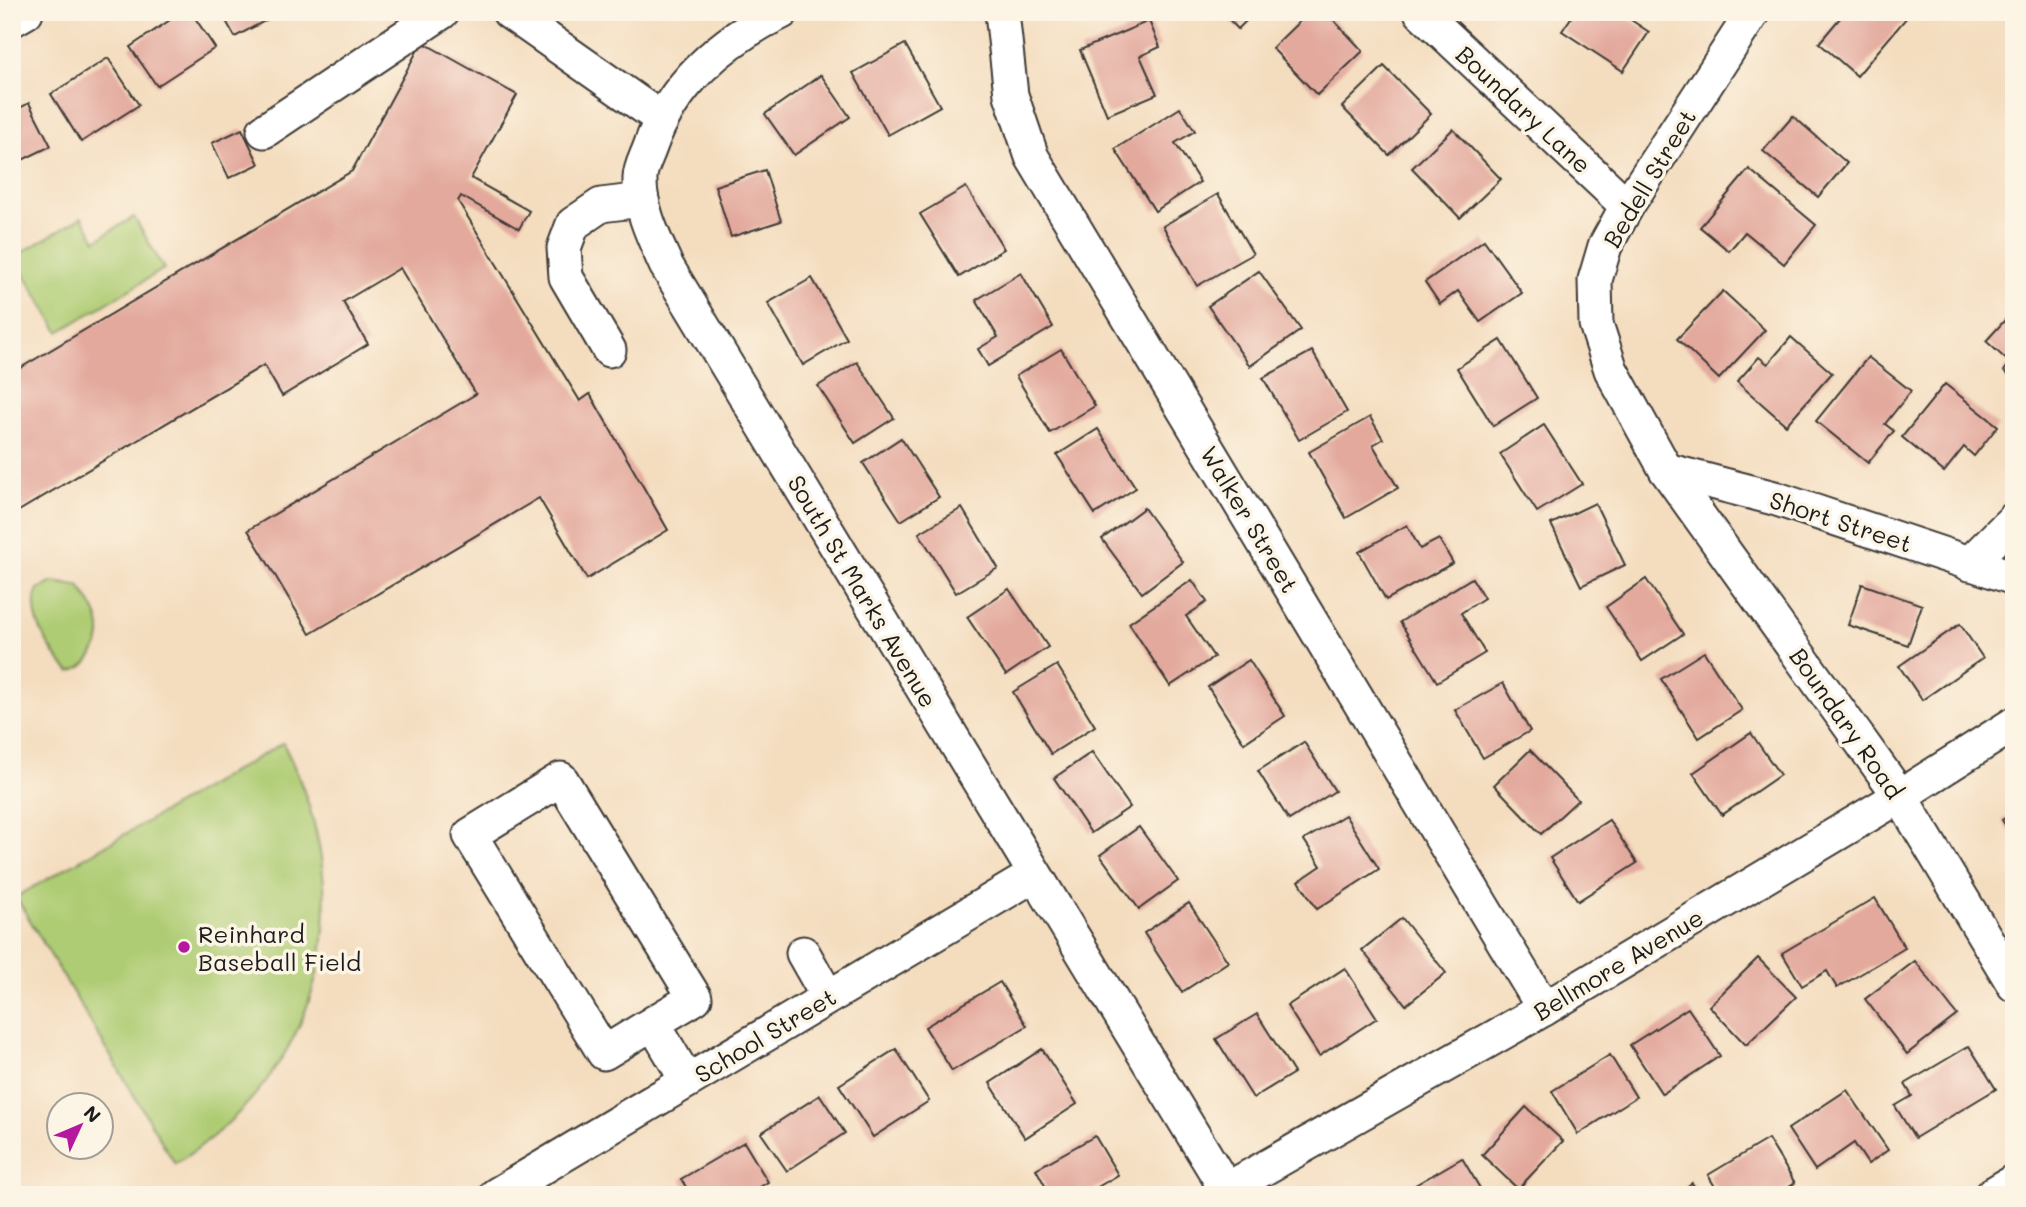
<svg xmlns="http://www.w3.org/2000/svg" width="2026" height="1207" viewBox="0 0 2026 1207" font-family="Mali,sans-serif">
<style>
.green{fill:#aecc73;stroke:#657448;stroke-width:2}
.building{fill:#e3a99d}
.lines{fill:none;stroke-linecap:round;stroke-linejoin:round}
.minor-casing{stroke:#3c3934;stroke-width:37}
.minor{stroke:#fff;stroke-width:33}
.poi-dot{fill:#b5179e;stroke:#fcf5e5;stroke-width:2.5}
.labels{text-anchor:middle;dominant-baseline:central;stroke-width:7;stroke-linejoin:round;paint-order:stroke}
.street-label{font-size:24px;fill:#1c1c1c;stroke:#fcf5e5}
.poi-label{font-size:24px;fill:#1c1c1c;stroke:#fcf5e5;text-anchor:start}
</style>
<rect width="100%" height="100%" fill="#fcf5e5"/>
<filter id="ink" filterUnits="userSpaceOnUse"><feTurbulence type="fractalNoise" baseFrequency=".0143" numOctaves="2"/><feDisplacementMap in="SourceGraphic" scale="14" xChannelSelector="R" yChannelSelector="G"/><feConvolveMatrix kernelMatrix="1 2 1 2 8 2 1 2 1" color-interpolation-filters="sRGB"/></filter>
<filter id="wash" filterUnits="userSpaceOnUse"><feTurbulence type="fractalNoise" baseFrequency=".00686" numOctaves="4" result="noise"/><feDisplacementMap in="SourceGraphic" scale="28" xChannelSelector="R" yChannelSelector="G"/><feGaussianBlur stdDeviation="1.57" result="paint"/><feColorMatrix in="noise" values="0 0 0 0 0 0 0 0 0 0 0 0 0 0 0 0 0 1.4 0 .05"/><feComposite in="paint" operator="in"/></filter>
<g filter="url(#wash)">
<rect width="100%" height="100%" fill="#f4ddbf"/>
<!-- green -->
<g class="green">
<path d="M 82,217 L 96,240 L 134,217 L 164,269 L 59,332 L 14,257 Z"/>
<path d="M 53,582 L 79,586 C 95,608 110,630 92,656 C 87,664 79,670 70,672 C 51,653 26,616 38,589 Z"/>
<path d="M 283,743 C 364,902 327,1066 175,1164 L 16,897 Z"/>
</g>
<g id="blocks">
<!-- building -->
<g class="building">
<path d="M 182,12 L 191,12 L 215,48 L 157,86 L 130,47 Z"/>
<path d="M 221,12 L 281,12 L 235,37 Z"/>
<path d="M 1222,12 L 1255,12 L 1238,29 Z"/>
<path d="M 1309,12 L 1326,12 L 1363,51 L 1317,95 L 1272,48 Z"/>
<path d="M 1575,12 L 1619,12 L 1649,32 L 1623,71 L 1562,31 Z"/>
<path d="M 1845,12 L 1903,12 L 1908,16 L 1857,76 L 1819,43 Z"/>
<path d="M 1149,21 L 1160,47 L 1140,56 L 1157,94 L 1107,115 L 1080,50 Z"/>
<path d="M 422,42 L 517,95 L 471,178 L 529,211 L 519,229 L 461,196 L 458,201 L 580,401 L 590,394 L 668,530 L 587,579 L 539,498 L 310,634 L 248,530 L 476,394 L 400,268 L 343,302 L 368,344 L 282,396 L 264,365 L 12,515 L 12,373 L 352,171 Z"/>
<path d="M 905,44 L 940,106 L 888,135 L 853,73 Z"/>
<path d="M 108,58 L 139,105 L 81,142 L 51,94 Z"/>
<path d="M 1384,66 L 1431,114 L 1389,155 L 1342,107 Z"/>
<path d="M 821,75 L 850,117 L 794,155 L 765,114 Z"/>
<path d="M 29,103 L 51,146 L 12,165 L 12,112 Z"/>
<path d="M 1180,108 L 1195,131 L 1175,143 L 1200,182 L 1155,211 L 1115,149 Z"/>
<path d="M 1793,116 L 1847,163 L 1818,197 L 1763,151 Z"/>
<path d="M 242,129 L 259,164 L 229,178 L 212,143 Z"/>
<path d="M 1453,129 L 1501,179 L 1460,218 L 1412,168 Z"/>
<path d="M 1749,169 L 1816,225 L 1784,264 L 1745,232 L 1729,251 L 1700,227 Z"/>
<path d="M 765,170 L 781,221 L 731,237 L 715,186 Z"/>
<path d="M 966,187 L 1004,249 L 959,277 L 920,214 Z"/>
<path d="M 1218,194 L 1253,254 L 1197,286 L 1163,226 Z"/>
<path d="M 1484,240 L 1522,293 L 1480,322 L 1458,291 L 1440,304 L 1425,282 Z"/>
<path d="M 1259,271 L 1301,330 L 1250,366 L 1208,306 Z"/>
<path d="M 1021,273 L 1053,327 L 988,366 L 978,349 L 998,337 L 976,300 Z"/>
<path d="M 812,278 L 847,339 L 803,365 L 768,303 Z"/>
<path d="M 1723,291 L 1765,330 L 1719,379 L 1677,339 Z"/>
<path d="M 2014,310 L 2014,380 L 2004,371 L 2010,363 L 1986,341 Z"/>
<path d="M 1791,337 L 1832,373 L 1786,425 L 1737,382 L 1759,357 L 1768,364 Z"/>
<path d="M 1501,340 L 1537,398 L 1493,426 L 1457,368 Z"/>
<path d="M 1061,349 L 1095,406 L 1050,433 L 1016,376 Z"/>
<path d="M 1312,351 L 1347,412 L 1299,440 L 1263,378 Z"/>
<path d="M 1868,357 L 1911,391 L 1885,424 L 1894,431 L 1868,463 L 1816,421 Z"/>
<path d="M 857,362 L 894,418 L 855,443 L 818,386 Z"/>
<path d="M 1945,384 L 1998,426 L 1974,456 L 1964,447 L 1944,472 L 1902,437 Z"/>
<path d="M 1370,417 L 1383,439 L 1373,445 L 1398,488 L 1346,518 L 1309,452 Z"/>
<path d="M 1544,425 L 1582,484 L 1537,512 L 1500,454 Z"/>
<path d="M 1098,429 L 1136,488 L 1095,514 L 1057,455 Z"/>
<path d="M 901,438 L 939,497 L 901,521 L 863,463 Z"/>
<path d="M 1595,503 L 1625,565 L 1581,586 L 1551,524 Z"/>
<path d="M 962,508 L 998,568 L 956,593 L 919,533 Z"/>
<path d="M 1144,508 L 1183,562 L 1142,593 L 1102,539 Z"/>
<path d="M 1407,525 L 1420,549 L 1439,539 L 1453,563 L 1386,600 L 1359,552 Z"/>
<path d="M 1472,578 L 1484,598 L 1461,613 L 1485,653 L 1437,682 L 1400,622 Z"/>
<path d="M 1646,579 L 1683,634 L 1642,661 L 1606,607 Z"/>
<path d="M 1192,580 L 1207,602 L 1186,616 L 1214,657 L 1170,686 L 1129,623 Z"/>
<path d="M 1862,584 L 1922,605 L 1908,645 L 1848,625 Z"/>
<path d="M 1009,589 L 1048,647 L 1006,675 L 967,617 Z"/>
<path d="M 1960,624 L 1983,658 L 1922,700 L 1899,666 Z"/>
<path d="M 1704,652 L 1742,710 L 1699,738 L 1661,679 Z"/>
<path d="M 1249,660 L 1285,716 L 1244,743 L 1208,687 Z"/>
<path d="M 1057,665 L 1095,726 L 1051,754 L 1013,692 Z"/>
<path d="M 1503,683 L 1530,731 L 1483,758 L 1455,710 Z"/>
<path d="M 1751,733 L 1780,775 L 1722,815 L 1693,773 Z"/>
<path d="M 1304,742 L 1335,791 L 1289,820 L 1258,771 Z"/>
<path d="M 1530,750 L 1578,800 L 1541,834 L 1494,785 Z"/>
<path d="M 1092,752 L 1130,807 L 1091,833 L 1054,778 Z"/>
<path d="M 2014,812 L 2014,838 L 2002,820 Z"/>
<path d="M 1345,815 L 1379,869 L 1317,909 L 1299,881 L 1321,866 L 1304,840 Z"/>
<path d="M 1609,820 L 1637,863 L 1578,901 L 1550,858 Z"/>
<path d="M 1139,827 L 1178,881 L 1139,909 L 1100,855 Z"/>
<path d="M 1875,898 L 1905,948 L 1837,988 L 1827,971 L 1802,986 L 1782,953 Z"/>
<path d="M 1189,903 L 1228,962 L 1182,992 L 1144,933 Z"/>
<path d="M 1402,918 L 1446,973 L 1406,1005 L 1362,950 Z"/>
<path d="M 1758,958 L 1796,997 L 1746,1045 L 1709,1006 Z"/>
<path d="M 1915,961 L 1957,1015 L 1907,1054 L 1865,999 Z"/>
<path d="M 1345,968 L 1377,1018 L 1319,1056 L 1287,1006 Z"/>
<path d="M 1000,982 L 1027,1026 L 952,1071 L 925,1027 Z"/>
<path d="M 1688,1008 L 1720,1056 L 1662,1094 L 1630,1045 Z"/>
<path d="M 1257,1014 L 1294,1073 L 1253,1098 L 1216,1039 Z"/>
<path d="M 1969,1046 L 1996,1089 L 1915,1138 L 1895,1106 L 1912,1096 L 1905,1084 Z"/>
<path d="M 896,1049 L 929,1101 L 873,1137 L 839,1085 Z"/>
<path d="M 1042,1049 L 1077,1104 L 1025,1138 L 990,1083 Z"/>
<path d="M 1610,1055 L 1636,1097 L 1578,1134 L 1552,1091 Z"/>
<path d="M 1847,1090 L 1888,1150 L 1868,1164 L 1854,1143 L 1815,1170 L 1788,1129 Z"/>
<path d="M 820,1095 L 845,1133 L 787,1171 L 761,1133 Z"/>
<path d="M 1526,1107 L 1563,1141 L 1518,1189 L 1482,1155 Z"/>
<path d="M 1095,1136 L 1118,1175 L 1084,1195 L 1050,1195 L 1036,1169 Z"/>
<path d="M 1768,1139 L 1795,1183 L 1777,1195 L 1720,1195 L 1708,1175 Z"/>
<path d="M 744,1142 L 768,1182 L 747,1195 L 691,1195 L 681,1179 Z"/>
<path d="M 1462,1158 L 1484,1195 L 1398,1195 Z"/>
<path d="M 1692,1183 L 1700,1195 L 1675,1195 Z"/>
</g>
</g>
</g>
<g filter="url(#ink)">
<use href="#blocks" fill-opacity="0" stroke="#3c3934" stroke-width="2"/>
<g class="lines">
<!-- minor casing -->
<g class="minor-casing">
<g id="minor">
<path d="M 509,12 L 660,118"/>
<path d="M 782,12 C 723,39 671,86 650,147 C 647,156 640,168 640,178 C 639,208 654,238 666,265 L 1226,1189"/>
<path d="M 1002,12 L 1011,95 L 1032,157 L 1544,1009"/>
<path d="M 1421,12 L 1627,206"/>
<path d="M 1753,12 L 1627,206 L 1605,246 L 1595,280 L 1596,324 L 1611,370 L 1666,470 L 1900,796 L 2014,985"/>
<path d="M 12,20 L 26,12"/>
<path d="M 264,131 L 442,12"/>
<path d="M 609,350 L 566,277 L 564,248 L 573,224 L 601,205 L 642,200"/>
<path d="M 1666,470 L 1774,498 L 2014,578"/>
<path d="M 1969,564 L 2014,519"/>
<path d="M 803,953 L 828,997"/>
<path d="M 653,1023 L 695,998 L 561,779 L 470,835 L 604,1053 L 653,1023 L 687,1081"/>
<path d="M 496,1195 L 1034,875"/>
<path d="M 1217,1195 L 1544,1009 L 1900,796 L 2014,724"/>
<path d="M 1991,1195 L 2014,1181"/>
</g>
</g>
<!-- minor -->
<use href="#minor" class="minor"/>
</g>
</g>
<!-- markers -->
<circle class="poi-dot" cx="184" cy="947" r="7"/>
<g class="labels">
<!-- street labels -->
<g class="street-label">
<text transform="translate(1524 109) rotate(43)">Boundary Lane</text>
<text transform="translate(1649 178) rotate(-59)">Bedell Street</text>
<text transform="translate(1250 519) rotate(59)">Walker Street</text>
<text transform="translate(1841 521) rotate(18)">Short Street</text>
<text transform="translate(863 591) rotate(59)">South St Marks Avenue</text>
<text transform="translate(1847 723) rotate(55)">Boundary Road</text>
<text transform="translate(1618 964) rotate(-31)">Bellmore Avenue</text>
<text transform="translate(765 1035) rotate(-31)">School Street</text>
</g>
<!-- poi labels -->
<g class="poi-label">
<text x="198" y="933">Reinhard<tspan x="198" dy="28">Baseball Field</tspan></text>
</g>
</g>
<!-- margin -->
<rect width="2026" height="1207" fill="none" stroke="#fcf5e5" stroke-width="42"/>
<!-- north arrow -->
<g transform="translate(80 1126) rotate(46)"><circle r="33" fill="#fcf5e5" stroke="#a29e95" stroke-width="2"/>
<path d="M0-5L12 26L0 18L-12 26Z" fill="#b5179e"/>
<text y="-10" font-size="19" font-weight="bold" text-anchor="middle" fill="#1c1c1c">N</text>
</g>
</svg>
